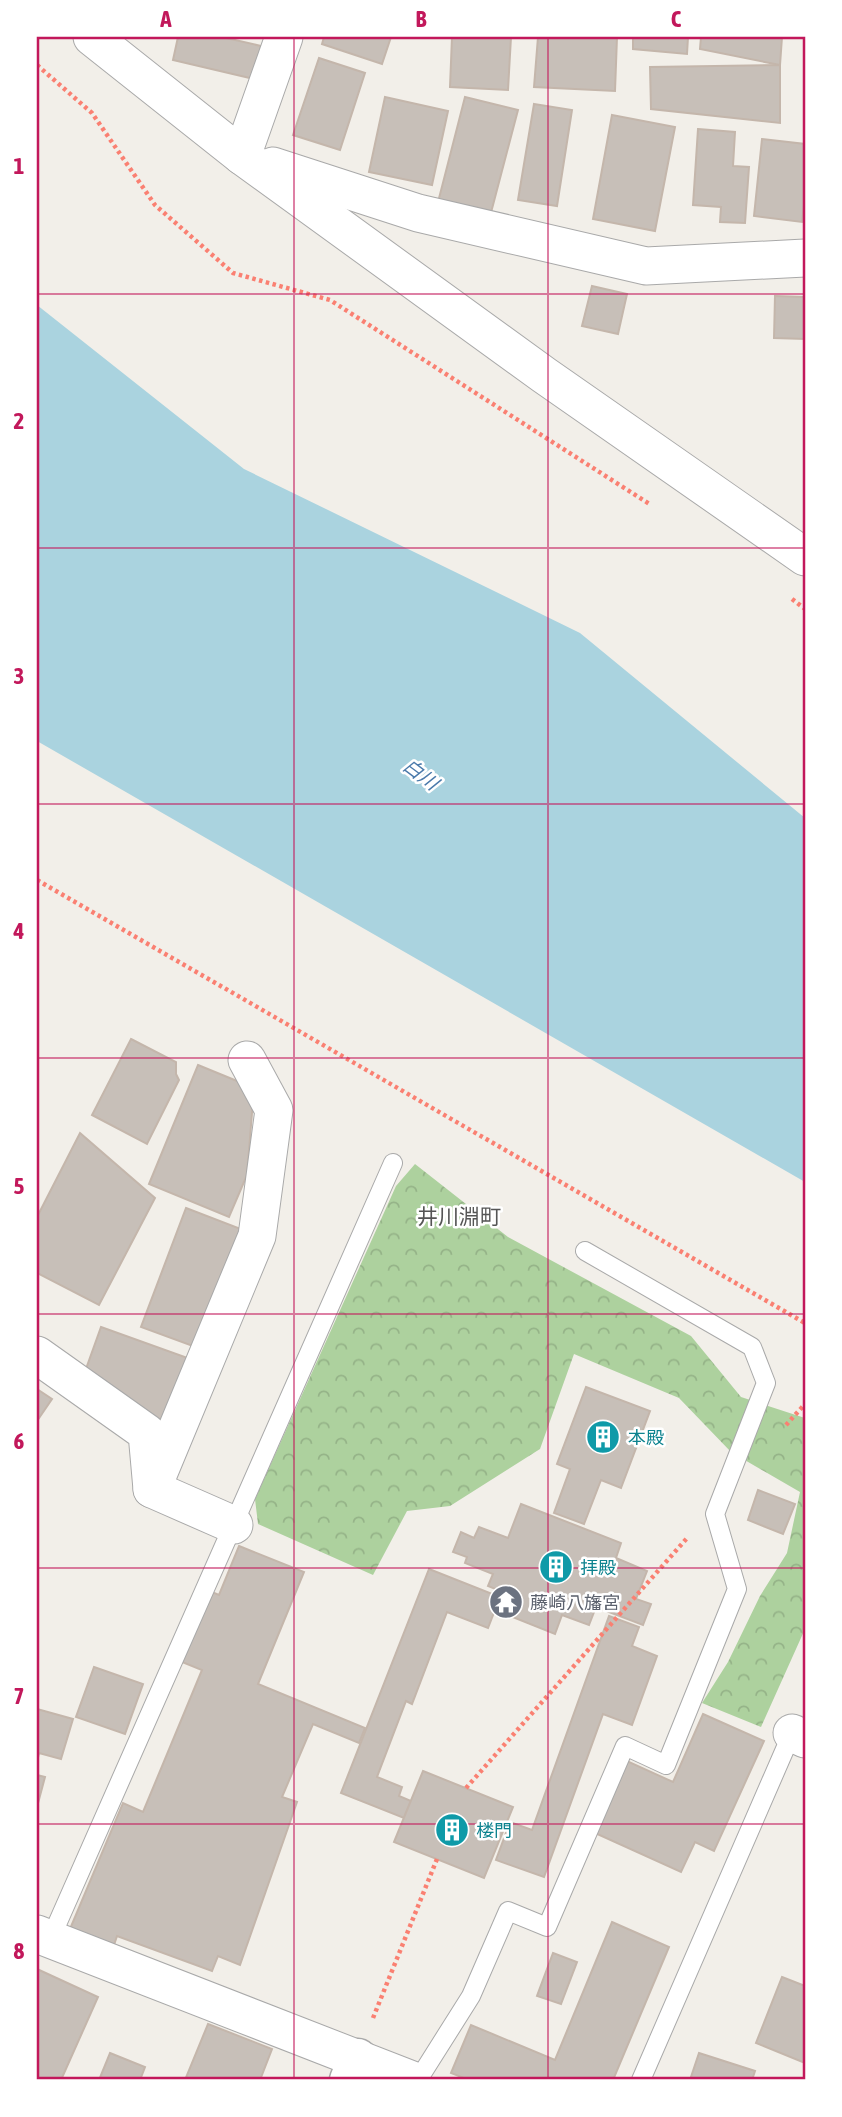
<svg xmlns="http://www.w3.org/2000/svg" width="842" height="2117" viewBox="0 0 842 2117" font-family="'Asap Condensed','Noto Sans JP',sans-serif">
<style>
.forest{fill:url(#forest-crowns)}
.water{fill:#aad3df}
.building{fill:#c7bfb8;stroke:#c4b6ab;stroke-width:2}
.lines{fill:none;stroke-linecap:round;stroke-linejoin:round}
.service-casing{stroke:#a9a9a9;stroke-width:20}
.minor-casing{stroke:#a9a9a9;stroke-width:39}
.tertiary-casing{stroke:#a9a9a9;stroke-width:41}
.path{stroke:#fa8072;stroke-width:4.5;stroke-dasharray:3.5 3.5;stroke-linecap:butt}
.service{stroke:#fff;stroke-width:18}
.minor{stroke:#fff;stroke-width:37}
.tertiary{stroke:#fff;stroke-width:38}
.grid{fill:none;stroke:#c2185b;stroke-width:2;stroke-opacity:0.55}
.labels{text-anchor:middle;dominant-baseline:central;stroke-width:5;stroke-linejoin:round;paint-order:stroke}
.culture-label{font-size:18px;fill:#0d838f;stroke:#fff;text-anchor:start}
.worship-label{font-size:18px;fill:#5b616d;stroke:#fff;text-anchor:start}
.water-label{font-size:19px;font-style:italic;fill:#4a7aab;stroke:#fff}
.quarter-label{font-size:21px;fill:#555;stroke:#fff}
.neatline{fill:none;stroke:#c2185b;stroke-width:2.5}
.grid-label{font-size:23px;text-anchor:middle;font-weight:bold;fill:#c2185b}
</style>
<defs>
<pattern id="forest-crowns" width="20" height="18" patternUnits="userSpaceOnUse" patternTransform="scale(1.75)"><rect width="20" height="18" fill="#add19e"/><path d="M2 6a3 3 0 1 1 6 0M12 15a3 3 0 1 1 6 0" fill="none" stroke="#95b388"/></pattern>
</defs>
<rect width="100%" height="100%" fill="#f2efe9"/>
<!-- forest -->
<path class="forest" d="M 415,1164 L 508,1237 L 691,1336 L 741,1397 L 805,1418 L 805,1629 L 761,1727 L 702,1703 L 728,1662 L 760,1596 L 787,1553 L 800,1492 L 731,1452 L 679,1398 L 574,1354 L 540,1449 L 450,1506 L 407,1511 L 373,1575 L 258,1524 L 255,1499 L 396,1186 Z"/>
<!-- water -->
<path class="water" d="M 37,305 L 244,469 L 580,633 L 805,818 L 805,1182 L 37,741 Z"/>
<!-- building -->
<g class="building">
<path d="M 178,37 L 222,37 L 261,46 L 254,79 L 173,60 Z"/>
<path d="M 324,37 L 391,37 L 382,64 L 322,44 Z"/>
<path d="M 452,37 L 511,37 L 508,90 L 450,87 Z"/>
<path d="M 538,37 L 617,37 L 615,91 L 534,87 Z"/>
<path d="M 633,37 L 688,37 L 687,54 L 633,49 Z"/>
<path d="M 701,37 L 782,37 L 780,65 L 700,49 Z"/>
<path d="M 319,58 L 365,73 L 340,150 L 293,135 Z"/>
<path d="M 780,65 L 780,123 L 651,109 L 650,67 Z"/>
<path d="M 385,97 L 448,111 L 432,185 L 369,172 Z"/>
<path d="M 465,97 L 518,110 L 488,224 L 436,210 Z"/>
<path d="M 534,104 L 572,110 L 557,206 L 518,200 Z"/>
<path d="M 612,115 L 675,127 L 655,231 L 593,219 Z"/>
<path d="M 698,129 L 735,132 L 733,166 L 749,167 L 745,223 L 720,222 L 721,207 L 693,205 Z"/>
<path d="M 762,139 L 805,144 L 805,196 L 802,222 L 754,216 Z"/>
<path d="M 592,286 L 627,294 L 618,334 L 582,326 Z"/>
<path d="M 775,296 L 805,297 L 805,339 L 774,338 Z"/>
<path d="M 131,1039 L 176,1062 L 176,1074 L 179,1080 L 147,1144 L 92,1115 Z"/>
<path d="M 198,1065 L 254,1088 L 247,1175 L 229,1217 L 149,1184 Z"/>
<path d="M 80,1133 L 155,1198 L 99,1305 L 37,1273 L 37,1217 Z"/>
<path d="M 186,1208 L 246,1231 L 201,1349 L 141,1327 Z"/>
<path d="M 101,1327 L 196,1361 L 165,1425 L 82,1380 Z"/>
<path d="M 586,1387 L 650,1411 L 621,1488 L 601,1480 L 584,1524 L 554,1513 L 570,1469 L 557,1464 Z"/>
<path d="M 37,1389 L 52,1399 L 37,1421 Z"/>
<path d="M 758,1490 L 795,1504 L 783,1534 L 748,1520 Z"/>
<path d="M 521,1504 L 621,1543 L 616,1558 L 647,1571 L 636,1599 L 651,1604 L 643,1625 L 596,1607 L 589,1625 L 562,1615 L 555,1634 L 495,1610 L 503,1592 L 488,1586 L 493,1574 L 465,1563 L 467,1557 L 453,1552 L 461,1532 L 474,1538 L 479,1527 L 508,1538 Z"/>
<path d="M 239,1546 L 304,1572 L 258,1684 L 365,1728 L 359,1743 L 313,1724 L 282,1797 L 297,1802 L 240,1965 L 218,1956 L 212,1971 L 117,1936 L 114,1945 L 70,1929 L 123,1803 L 143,1812 L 202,1670 L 182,1662 L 212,1592 L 219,1595 Z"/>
<path d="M 429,1569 L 500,1597 L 488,1628 L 447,1612 L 412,1704 L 406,1701 L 377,1777 L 402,1787 L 399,1796 L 411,1801 L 404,1818 L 341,1793 Z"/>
<path d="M 609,1616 L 639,1627 L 632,1646 L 657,1656 L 632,1725 L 603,1714 L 544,1877 L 496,1860 L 510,1822 L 532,1830 Z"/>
<path d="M 94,1667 L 143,1684 L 125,1734 L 76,1717 Z"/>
<path d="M 37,1709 L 73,1719 L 61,1759 L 39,1753 L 37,1762 Z"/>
<path d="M 703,1714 L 764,1741 L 714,1851 L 695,1842 L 681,1872 L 595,1833 L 627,1761 L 673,1782 Z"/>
<path d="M 423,1771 L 513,1807 L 484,1878 L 394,1842 Z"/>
<path d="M 37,1775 L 45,1777 L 37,1807 Z"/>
<path d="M 612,1922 L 669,1947 L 613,2080 L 469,2080 L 451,2073 L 471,2025 L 555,2060 Z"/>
<path d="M 553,1953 L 577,1962 L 561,2004 L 537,1996 Z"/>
<path d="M 37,1969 L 98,1997 L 61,2080 L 37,2080 Z"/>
<path d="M 782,1977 L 805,1986 L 805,2063 L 756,2043 Z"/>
<path d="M 208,2024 L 272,2049 L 260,2080 L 185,2080 Z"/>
<path d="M 110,2053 L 145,2067 L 140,2080 L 99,2080 Z"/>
<path d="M 699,2053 L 755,2071 L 752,2080 L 690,2080 Z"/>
</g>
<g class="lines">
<!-- service casing -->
<g class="service-casing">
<g id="service">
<path d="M 50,1940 L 393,1163"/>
<path d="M 418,2080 L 471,1996 L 508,1911 L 547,1927 L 625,1746 L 666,1765 L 737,1589 L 715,1514 L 766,1383 L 752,1347 L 585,1251"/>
<path d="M 641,2080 L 792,1733"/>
</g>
</g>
<!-- minor casing -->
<g class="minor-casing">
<g id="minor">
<path d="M 92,37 L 242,156 L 544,375 L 805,557"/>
<path d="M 242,156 L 284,37"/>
<path d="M 273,166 L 418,213 L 646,266 L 805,258"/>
<path d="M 37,1355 L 147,1433 L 152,1489 L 234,1525"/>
<path d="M 152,1489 L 257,1236 L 274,1110 L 247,1060"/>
<path d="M 792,1733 L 805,1739"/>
<path d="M 37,1934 L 412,2080"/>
</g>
</g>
<!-- tertiary casing -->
<g class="tertiary-casing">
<path id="tertiary" d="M 349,2080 L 358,2058"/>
</g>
<!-- path -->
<g class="path">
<path d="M 37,65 L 92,113 L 155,205 L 233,273 L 330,300 L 651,505"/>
<path d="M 792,599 L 805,609"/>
<path d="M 37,880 L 805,1323"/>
<path d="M 786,1425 L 805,1404"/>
<path d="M 466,1788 L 688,1537"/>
<path d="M 373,2018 L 437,1859"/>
</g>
<!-- service -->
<use href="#service" class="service"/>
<!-- minor -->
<use href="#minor" class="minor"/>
<!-- tertiary -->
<use href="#tertiary" class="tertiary"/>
</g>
<!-- grid -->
<path class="grid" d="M 294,37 L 294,2080M 548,37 L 548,2080M 37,294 L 805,294M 37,548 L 805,548M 37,804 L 805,804M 37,1058 L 805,1058M 37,1314 L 805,1314M 37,1568 L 805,1568M 37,1824 L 805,1824"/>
<!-- icons -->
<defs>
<g id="building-disc" transform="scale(1.75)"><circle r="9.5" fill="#0f9aa8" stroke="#fff"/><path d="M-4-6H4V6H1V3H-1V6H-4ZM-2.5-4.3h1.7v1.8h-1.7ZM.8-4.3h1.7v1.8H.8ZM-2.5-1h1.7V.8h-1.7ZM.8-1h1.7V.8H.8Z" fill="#fff"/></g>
<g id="temple-disc" transform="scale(1.75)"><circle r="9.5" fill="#6b7280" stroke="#fff"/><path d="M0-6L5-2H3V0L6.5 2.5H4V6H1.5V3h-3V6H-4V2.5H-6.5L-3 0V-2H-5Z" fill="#fff"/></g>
</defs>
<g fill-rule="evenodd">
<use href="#building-disc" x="603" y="1437"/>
<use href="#building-disc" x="556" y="1567"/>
<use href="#temple-disc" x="506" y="1602"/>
<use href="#building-disc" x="452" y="1830"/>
</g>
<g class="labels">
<!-- culture labels -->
<g class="culture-label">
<text x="628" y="1437">本殿</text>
<text x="580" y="1567">拝殿</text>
<text x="476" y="1830">楼門</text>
</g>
<!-- worship labels -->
<g class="worship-label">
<text x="530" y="1602">藤崎八旛宮</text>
</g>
<!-- water labels -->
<g class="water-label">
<text transform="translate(421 774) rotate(37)">白川</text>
</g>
<!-- quarter labels -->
<g class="quarter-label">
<text x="459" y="1216">井川淵町</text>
</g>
</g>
<!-- border -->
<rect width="842" height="2117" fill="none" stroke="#ffffff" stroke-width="77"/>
<rect x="38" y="38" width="766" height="2040" class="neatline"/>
<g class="grid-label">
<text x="166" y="27">A</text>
<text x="421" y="27">B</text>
<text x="676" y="27">C</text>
<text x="19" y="174">1</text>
<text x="19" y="429">2</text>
<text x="19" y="684">3</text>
<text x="19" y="939">4</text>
<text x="19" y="1194">5</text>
<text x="19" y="1449">6</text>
<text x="19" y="1704">7</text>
<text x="19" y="1959">8</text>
</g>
</svg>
